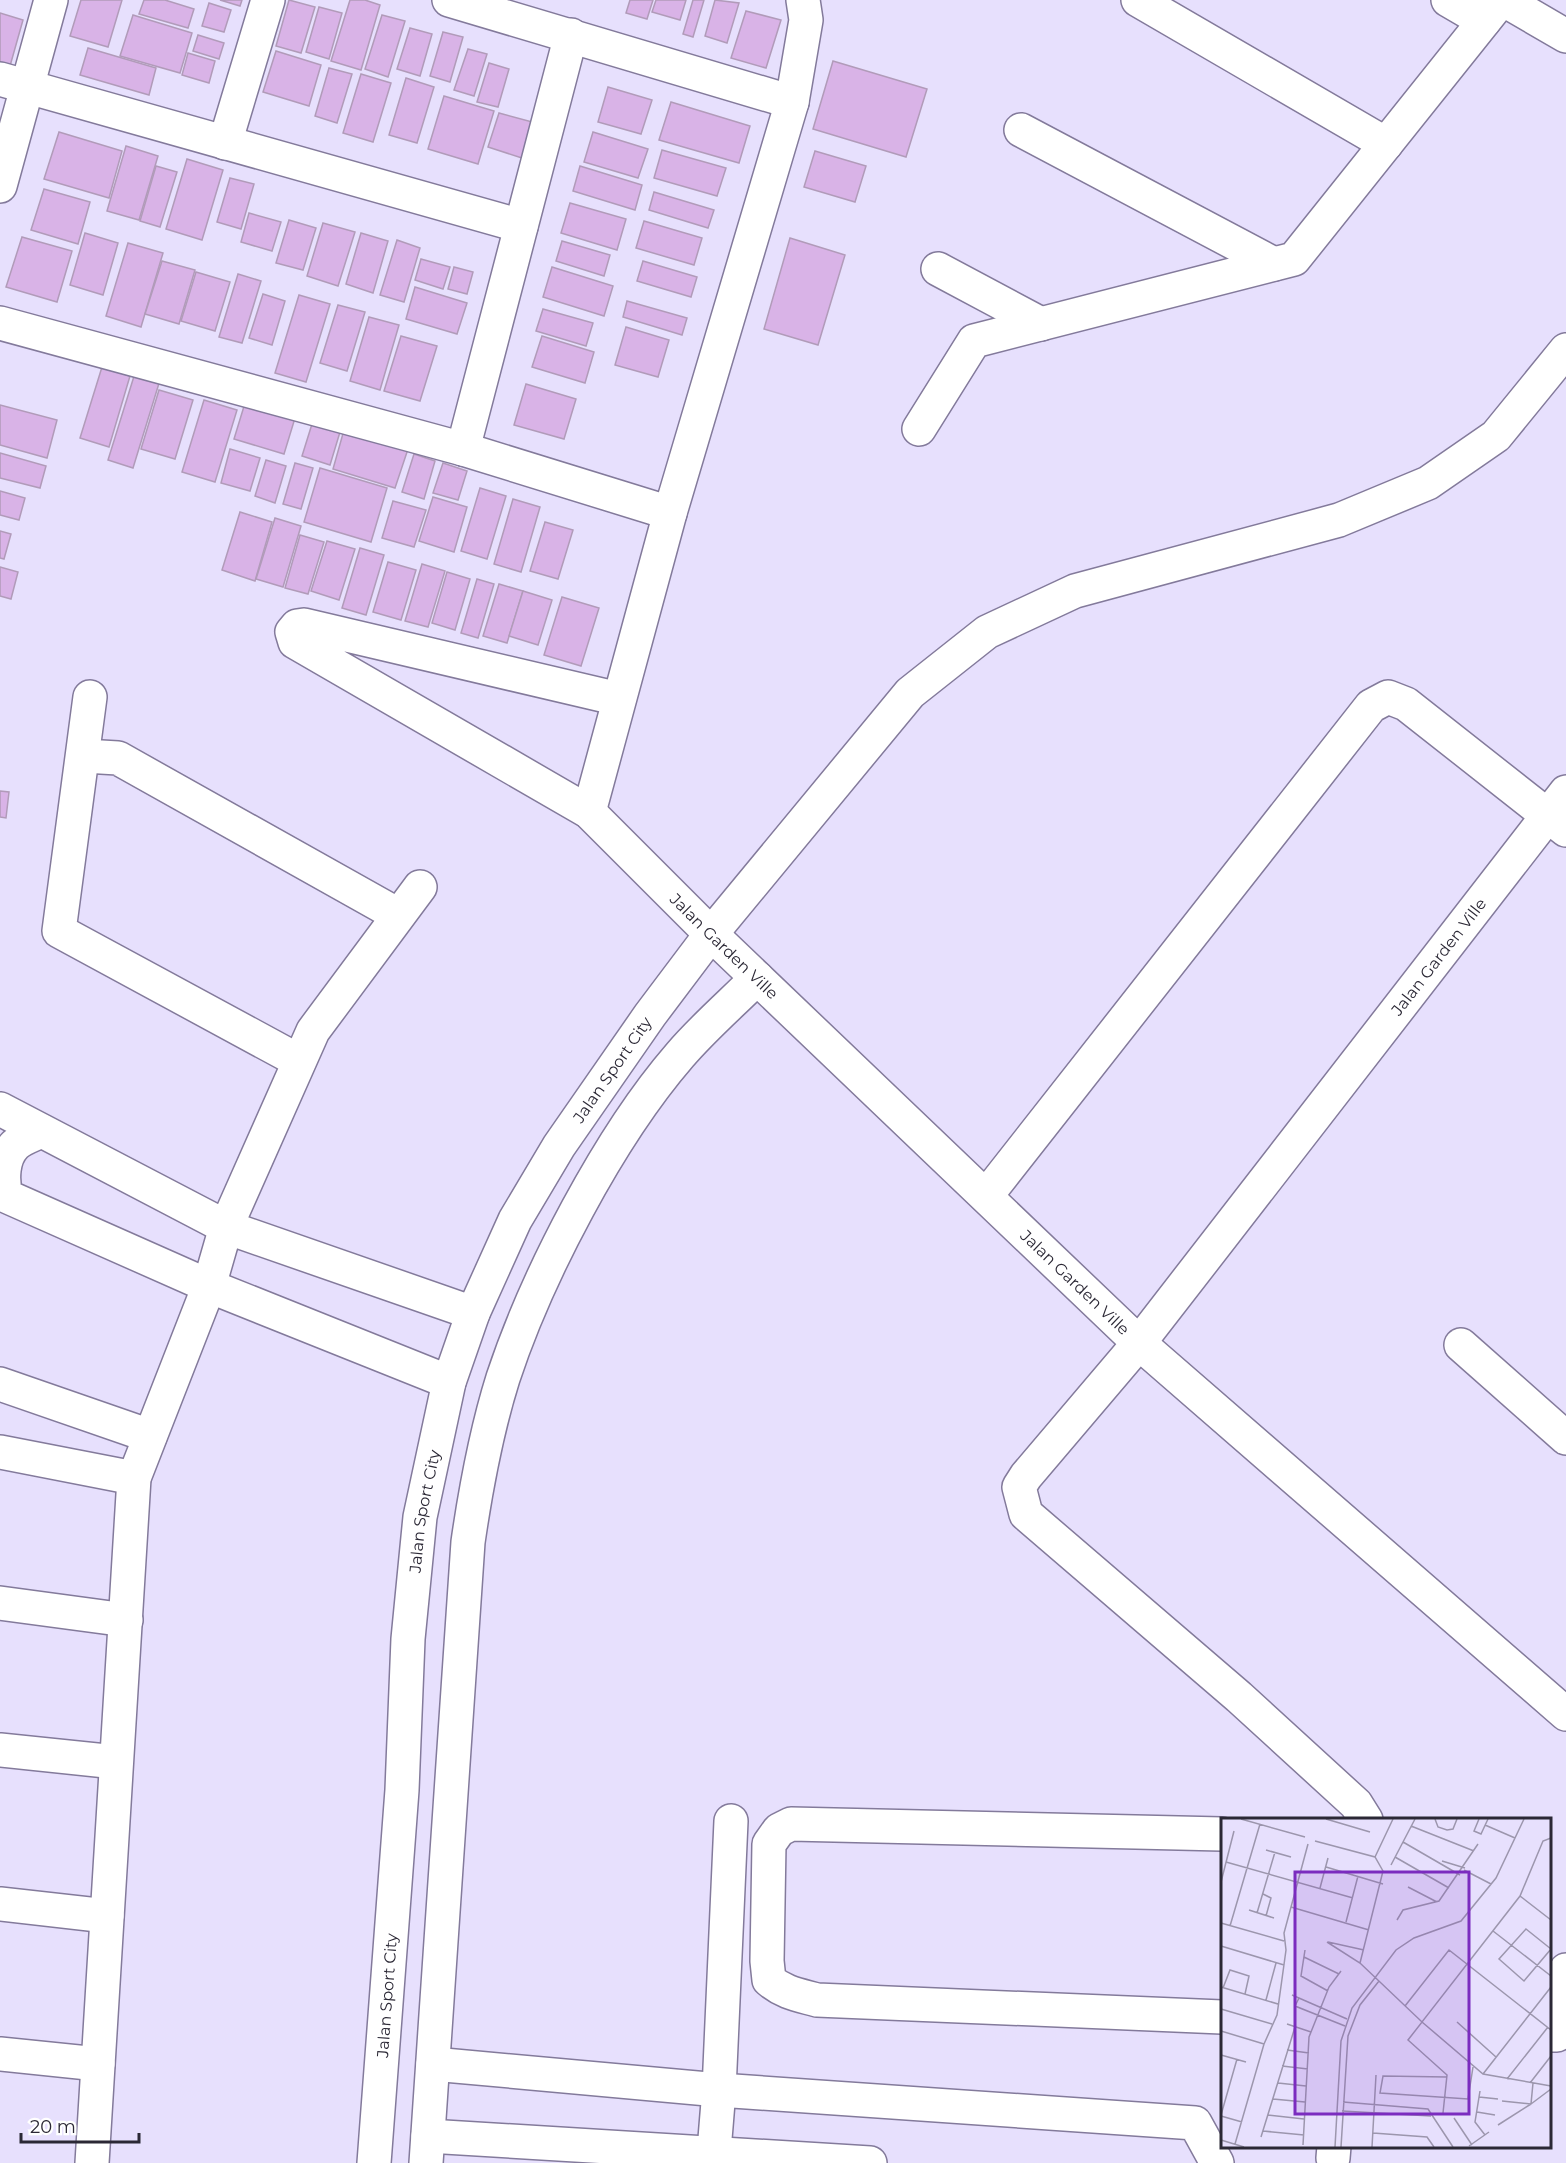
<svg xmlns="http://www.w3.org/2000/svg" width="1566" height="2163" viewBox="0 0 1566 2163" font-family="Montserrat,sans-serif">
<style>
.building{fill:#d9b3e7;stroke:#b19bb9;stroke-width:1.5}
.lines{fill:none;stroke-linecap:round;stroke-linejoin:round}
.minor-casing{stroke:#837a9b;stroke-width:36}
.minor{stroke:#fff;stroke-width:33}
.labels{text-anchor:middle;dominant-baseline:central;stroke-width:6;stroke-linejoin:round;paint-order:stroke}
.street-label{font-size:16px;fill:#2b2835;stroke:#fff}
.inset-road{fill:none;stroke:#9c96ad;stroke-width:1.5}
.view{fill:#7b2cbf;fill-opacity:0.15;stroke:#7b2cbf;stroke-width:3}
.inset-edge{fill:none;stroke:#2b2835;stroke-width:3}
</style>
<rect width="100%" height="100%" fill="#e7e0fd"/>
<!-- building -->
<g class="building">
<path d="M 81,0 L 122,0 L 108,47 L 70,36 Z"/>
<path d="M 144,0 L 165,0 L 194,9 L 188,28 L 139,14 Z"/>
<path d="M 220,0 L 242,0 L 240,6 Z"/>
<path d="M 289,0 L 315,7 L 301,53 L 276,46 Z"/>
<path d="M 350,0 L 365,0 L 380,5 L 361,70 L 331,61 Z"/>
<path d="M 630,0 L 653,0 L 647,19 L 626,13 Z"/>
<path d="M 656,0 L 686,0 L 680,20 L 652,12 Z"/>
<path d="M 693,0 L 704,0 L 693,37 L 683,34 Z"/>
<path d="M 715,0 L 739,3 L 727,43 L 705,36 Z"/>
<path d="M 209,3 L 231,10 L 224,32 L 202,26 Z"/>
<path d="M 319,7 L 342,13 L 329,59 L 306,52 Z"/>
<path d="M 746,11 L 781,20 L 766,68 L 731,58 Z"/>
<path d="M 0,13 L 23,20 L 10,66 L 0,63 Z"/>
<path d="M 133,15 L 192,33 L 180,73 L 120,56 Z"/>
<path d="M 382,15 L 405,21 L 388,77 L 365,69 Z"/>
<path d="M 410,28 L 432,34 L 420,76 L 397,69 Z"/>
<path d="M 443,32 L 463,37 L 450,82 L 430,76 Z"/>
<path d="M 198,35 L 224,43 L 219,59 L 193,51 Z"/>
<path d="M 88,48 L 156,68 L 149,95 L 80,75 Z"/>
<path d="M 468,49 L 487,54 L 474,96 L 454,90 Z"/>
<path d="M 276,51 L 321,65 L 309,106 L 263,92 Z"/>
<path d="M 188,53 L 215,61 L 209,83 L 182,75 Z"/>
<path d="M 833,61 L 927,89 L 906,157 L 813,129 Z"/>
<path d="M 489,63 L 509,69 L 498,107 L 477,102 Z"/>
<path d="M 329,68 L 352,74 L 337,123 L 315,116 Z"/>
<path d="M 361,74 L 391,83 L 373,142 L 343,133 Z"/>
<path d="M 406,78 L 434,87 L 417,143 L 389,135 Z"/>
<path d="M 608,87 L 652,100 L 641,134 L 598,122 Z"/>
<path d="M 444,96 L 494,111 L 478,164 L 428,149 Z"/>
<path d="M 671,102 L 750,126 L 739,163 L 659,140 Z"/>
<path d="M 499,113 L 536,123 L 525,159 L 488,147 Z"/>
<path d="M 59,132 L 122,151 L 109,198 L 44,179 Z"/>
<path d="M 593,132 L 648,149 L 638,178 L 584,162 Z"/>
<path d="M 126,146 L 158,156 L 139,220 L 107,211 Z"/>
<path d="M 662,150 L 726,168 L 717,196 L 654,178 Z"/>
<path d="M 815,151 L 866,166 L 855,202 L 804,187 Z"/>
<path d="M 187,159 L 223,170 L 202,240 L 166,229 Z"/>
<path d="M 156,166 L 177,172 L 160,227 L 140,221 Z"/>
<path d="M 580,166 L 642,185 L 635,210 L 573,191 Z"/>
<path d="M 230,178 L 254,184 L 241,229 L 217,222 Z"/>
<path d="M 44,189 L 90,202 L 78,244 L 31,230 Z"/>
<path d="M 654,192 L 714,210 L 708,228 L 649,210 Z"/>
<path d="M 570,203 L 626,219 L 617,250 L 561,233 Z"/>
<path d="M 249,213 L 281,222 L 272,251 L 241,242 Z"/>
<path d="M 289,220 L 316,228 L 303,270 L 276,263 Z"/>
<path d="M 644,221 L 702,238 L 694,265 L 636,248 Z"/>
<path d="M 323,223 L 355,232 L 338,286 L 307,276 Z"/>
<path d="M 85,233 L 118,243 L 103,295 L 70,285 Z"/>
<path d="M 361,233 L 388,241 L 373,293 L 346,284 Z"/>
<path d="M 22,237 L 72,251 L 57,302 L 6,287 Z"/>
<path d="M 790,238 L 845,255 L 818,345 L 764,329 Z"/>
<path d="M 397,240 L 420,248 L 404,302 L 380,295 Z"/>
<path d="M 562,241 L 610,255 L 604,276 L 556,261 Z"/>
<path d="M 128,243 L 163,253 L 141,327 L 106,316 Z"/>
<path d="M 421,259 L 450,267 L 443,289 L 415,280 Z"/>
<path d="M 162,261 L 195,270 L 179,324 L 145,314 Z"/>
<path d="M 643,261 L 697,277 L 691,297 L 637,281 Z"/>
<path d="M 454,267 L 473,272 L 467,294 L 448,289 Z"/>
<path d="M 552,267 L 613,286 L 604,316 L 543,297 Z"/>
<path d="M 196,272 L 230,282 L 215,331 L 181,321 Z"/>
<path d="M 238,274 L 261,281 L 242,343 L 219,337 Z"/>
<path d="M 415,287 L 467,303 L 457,334 L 406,319 Z"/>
<path d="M 263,294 L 285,301 L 272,345 L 249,338 Z"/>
<path d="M 299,295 L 330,304 L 306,382 L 275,373 Z"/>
<path d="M 627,301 L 687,318 L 682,335 L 623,317 Z"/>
<path d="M 338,305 L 365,312 L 347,371 L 320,363 Z"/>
<path d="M 543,309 L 593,323 L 586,346 L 536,331 Z"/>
<path d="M 369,317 L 399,325 L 380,390 L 350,381 Z"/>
<path d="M 626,327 L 669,340 L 658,377 L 615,365 Z"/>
<path d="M 401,336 L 437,346 L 420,401 L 384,391 Z"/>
<path d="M 542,336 L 594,352 L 585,383 L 532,367 Z"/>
<path d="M 102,367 L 130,376 L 109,447 L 80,438 Z"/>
<path d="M 135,373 L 160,380 L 133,468 L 108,460 Z"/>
<path d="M 526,384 L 576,399 L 564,439 L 514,425 Z"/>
<path d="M 159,390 L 193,400 L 175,459 L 141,449 Z"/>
<path d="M 204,400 L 237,410 L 215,482 L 182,472 Z"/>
<path d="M 245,403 L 295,418 L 284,454 L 234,439 Z"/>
<path d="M 0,405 L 57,420 L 47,458 L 0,445 Z"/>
<path d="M 312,424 L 340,432 L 330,465 L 302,456 Z"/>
<path d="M 344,430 L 408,449 L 395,488 L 333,469 Z"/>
<path d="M 230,449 L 260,458 L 250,491 L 221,483 Z"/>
<path d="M 0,453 L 46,466 L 40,488 L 0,478 Z"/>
<path d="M 414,454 L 435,461 L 424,499 L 402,492 Z"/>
<path d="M 266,460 L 286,466 L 275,503 L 255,496 Z"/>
<path d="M 295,463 L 313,468 L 301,509 L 283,504 Z"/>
<path d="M 443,463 L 467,471 L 458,500 L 433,493 Z"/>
<path d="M 320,468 L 387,488 L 371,542 L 304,522 Z"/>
<path d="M 480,488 L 506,496 L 487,559 L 461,551 Z"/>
<path d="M 0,491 L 25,498 L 19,520 L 0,515 Z"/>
<path d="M 433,497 L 467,507 L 454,552 L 419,541 Z"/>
<path d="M 513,499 L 540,507 L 521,572 L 494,564 Z"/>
<path d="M 393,501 L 426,510 L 414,547 L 382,538 Z"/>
<path d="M 240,512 L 272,522 L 255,581 L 222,570 Z"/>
<path d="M 275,518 L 301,526 L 283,587 L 256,579 Z"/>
<path d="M 545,522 L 573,530 L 558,579 L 530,571 Z"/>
<path d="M 0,531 L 11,534 L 4,559 L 0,558 Z"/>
<path d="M 300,535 L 324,542 L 308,594 L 285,588 Z"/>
<path d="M 327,541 L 355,549 L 339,600 L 311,591 Z"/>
<path d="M 360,548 L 384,555 L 366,615 L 342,608 Z"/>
<path d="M 388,562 L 416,570 L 401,620 L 373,612 Z"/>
<path d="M 422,564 L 445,571 L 428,627 L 405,621 Z"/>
<path d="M 0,567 L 18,572 L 11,599 L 0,596 Z"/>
<path d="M 447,572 L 470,579 L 455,630 L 432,623 Z"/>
<path d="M 477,579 L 494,584 L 478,638 L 461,633 Z"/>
<path d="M 499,584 L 523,591 L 507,643 L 483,636 Z"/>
<path d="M 523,591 L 552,600 L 538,645 L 509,636 Z"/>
<path d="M 562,597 L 599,608 L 581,666 L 544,655 Z"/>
<path d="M 0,791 L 9,792 L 6,818 L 0,817 Z"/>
</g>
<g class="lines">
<!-- minor casing -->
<g class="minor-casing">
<g id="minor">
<path d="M 449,0 L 792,102"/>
<path d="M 1138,0 L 1386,144"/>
<path d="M 1448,0 L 1484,21"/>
<path d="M 1504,0 L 1566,36"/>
<path d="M 0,79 L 521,226"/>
<path d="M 1021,130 L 1274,264"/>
<path d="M 225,143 L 268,0"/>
<path d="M 0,186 L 51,0"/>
<path d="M 938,269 L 1041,324"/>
<path d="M 0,323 L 463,449 L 670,513"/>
<path d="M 919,429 L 974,341 L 1294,259 L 1501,0"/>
<path d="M 463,449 L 571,35"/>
<path d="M 90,697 L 59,931 L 299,1061"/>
<path id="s1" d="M 619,699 L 304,625 L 297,626 L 292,632 L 295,642 L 589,812 L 711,934 L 1139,1343 L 1566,792"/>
<path d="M 84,756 L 118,758 L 398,915"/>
<path d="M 589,812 L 670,513 L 792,102 L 806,20 L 803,0"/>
<path d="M 0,1109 L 226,1227 L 473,1313"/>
<path d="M 41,1131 C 33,1135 21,1139 15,1145 C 2,1158 2,1180 6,1196 L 209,1286 L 449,1382"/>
<path d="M 986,1196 L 1371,706 L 1388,697 L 1406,704 L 1566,830"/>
<path d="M 1461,1345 L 1566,1438"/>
<path d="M 0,1384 L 150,1436"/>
<path d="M 0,1452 L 134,1478"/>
<path d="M 0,1603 L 126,1620"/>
<path d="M 0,1750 L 116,1762"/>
<path d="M 1366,1820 L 1356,1804 L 1239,1697 L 1026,1514 L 1019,1487 L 1026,1476 L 1139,1343 L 1566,1714"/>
<path d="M 1222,1834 L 791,1824 L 779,1830 L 769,1844 L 767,1961 L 769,1980 C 784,1993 799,1995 817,2000 L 1222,2017"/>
<path d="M 0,1904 L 107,1916"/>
<path d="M 1550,2035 L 1557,2035 L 1566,1970"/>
<path d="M 0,2054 L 98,2064"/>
<path d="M 433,2064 L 719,2090 L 1195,2123 L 1217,2163"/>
<path d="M 428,2136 L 870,2163"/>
<path d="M 1333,2158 L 1334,2146"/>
<path d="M 92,2163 L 134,1478 L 209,1286 L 226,1227 L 313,1031 L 420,887"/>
<path id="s2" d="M 374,2163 L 402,1790 L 408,1639 L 420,1517 L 449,1382 L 473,1313 L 515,1220 L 559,1146 L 650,1015 L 711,934 L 910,693 L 987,632 L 1075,591 L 1339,520 L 1428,483 L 1496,436 L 1566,350"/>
<path d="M 426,2163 L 468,1542 C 476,1487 486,1432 503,1378 C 537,1275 609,1137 680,1055 C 703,1028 731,1004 757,978"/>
<path d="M 713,2163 L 719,2090 L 731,1821"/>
</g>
</g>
<!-- minor -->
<use href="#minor" class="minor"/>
</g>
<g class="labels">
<!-- street labels -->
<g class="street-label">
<text stroke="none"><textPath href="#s1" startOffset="879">Jalan Garden Ville</textPath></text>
<text stroke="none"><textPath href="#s1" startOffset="1942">Jalan Garden Ville</textPath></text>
<text stroke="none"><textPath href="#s2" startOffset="1140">Jalan Sport City</textPath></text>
<text stroke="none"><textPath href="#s1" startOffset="1365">Jalan Garden Ville</textPath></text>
<text stroke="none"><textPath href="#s2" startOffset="654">Jalan Sport City</textPath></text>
<text stroke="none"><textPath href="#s2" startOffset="168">Jalan Sport City</textPath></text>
</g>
</g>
<!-- overview -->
<g transform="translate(1221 1818)">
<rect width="330" height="330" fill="#e7e0fd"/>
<path class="inset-road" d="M 20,1 L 84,19M 105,1 L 149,14M 214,1 L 217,9 L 226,12 L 232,11 L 236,1M 258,1 L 253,13 L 260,16 L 267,1M 264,7 L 294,20M 190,8 L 253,33M 94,23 L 154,39 L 162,53 L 139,145M 182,24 L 239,57M 45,32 L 70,39M 154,39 L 172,1M 174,39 L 228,70M 221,43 L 244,50M 5,44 L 132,80M 170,47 L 194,1M 105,49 L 162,66M 243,52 L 270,66M 0,64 L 13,13M 187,69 L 216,84M 99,70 L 107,40M 42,76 L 50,80 L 45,98M 299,78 L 330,102M 70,89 L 148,112M 28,92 L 53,100M 36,95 L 54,34M 176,102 L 182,92 L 218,83 L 257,26M 125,104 L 137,58M 0,105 L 63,123M 9,108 L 39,6M 305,111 L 330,131 L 303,163 L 278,141 ZM 272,113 L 330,158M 106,124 L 139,145 L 201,204 L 299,78 L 322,23 L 330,20M 107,124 L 143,132M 0,128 L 63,147M 84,132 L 80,158 L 107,173M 83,139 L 118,156M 0,169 L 57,186M 2,170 L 9,152 L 28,158 L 24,176M 71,177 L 126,201M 78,180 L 74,188 L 124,208M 45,182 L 55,145M 184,188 L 228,132 L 330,212M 0,191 L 51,206M 236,204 L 275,239M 66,206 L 90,214M 0,213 L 43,226M 66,232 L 88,235M 0,237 L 25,244M 61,248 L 87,251M 262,256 L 330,169M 226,259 L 162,258 L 159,275 L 247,281 L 252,249M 286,261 L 327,209M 57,265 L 85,268M 309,265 L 330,238M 312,265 L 310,286 L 330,271M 259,273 L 254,304 L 264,317M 258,279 L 277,281M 52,281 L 84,284M 281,283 L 310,286M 122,284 L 207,291 L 232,329M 121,293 L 210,298M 256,294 L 274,297M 222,295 L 226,257 L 187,222 L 201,204 L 262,256 L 330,268M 0,297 L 16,241M 47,297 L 83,301M 0,298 L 21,304M 233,300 L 251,327M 277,307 L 310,286M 42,313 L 83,317M 152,315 L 206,319 L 213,329M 40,319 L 74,209M 0,322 L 23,329M 14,326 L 43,226 L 56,197 L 65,132 L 63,115 L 87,26M 82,327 L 88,219 L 108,169 L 120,153M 248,328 L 268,314M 114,329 L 120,223 L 131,190 L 175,132 L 193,120 L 240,103 L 275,60 L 303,1M 120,329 L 127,218 L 139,187 L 158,163M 151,329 L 155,257"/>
<path class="view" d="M 74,54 L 248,54 L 248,296 L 74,296 Z"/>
<rect width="330" height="330" class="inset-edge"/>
</g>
<!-- scale -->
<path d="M21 2133v9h118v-9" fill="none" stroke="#2b2835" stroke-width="3"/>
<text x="30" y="2133" font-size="18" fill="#2b2835" stroke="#ffffff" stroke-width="4.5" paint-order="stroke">20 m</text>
</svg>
